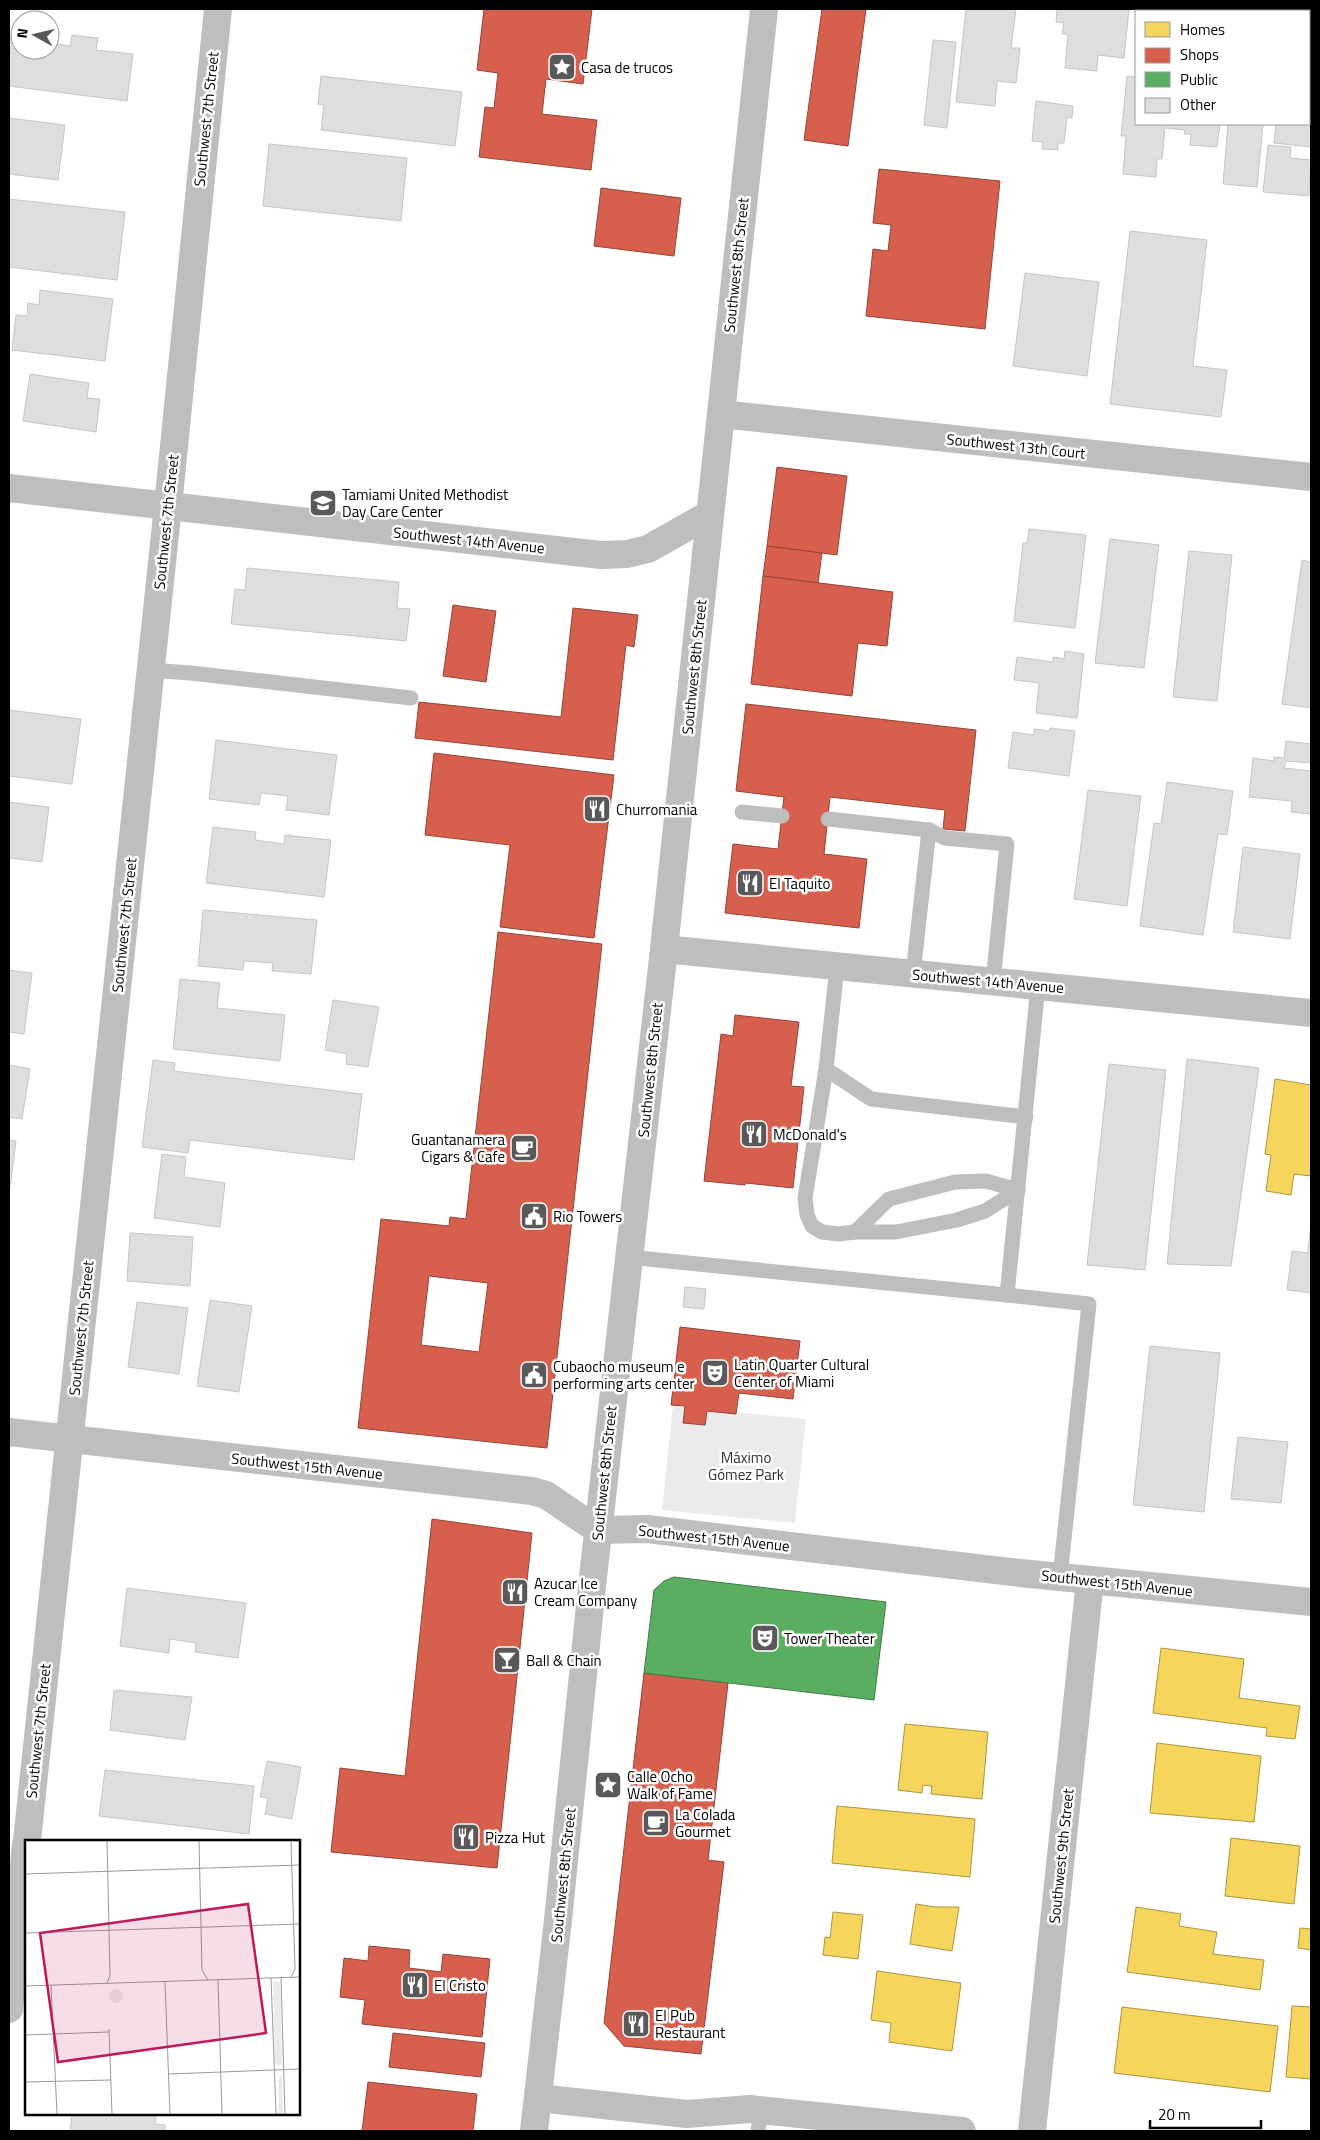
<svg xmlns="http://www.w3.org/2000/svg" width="1320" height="2140" viewBox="0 0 1320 2140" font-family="'Titillium Web',sans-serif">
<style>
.green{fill:#ebebeb}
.homes{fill:#f6d55c;stroke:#ac9540}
.shops{fill:#d6604d;stroke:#964336;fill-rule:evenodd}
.public{fill:#5aae61;stroke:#3f7a44}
.building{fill:#dedede;stroke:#c6c6c6}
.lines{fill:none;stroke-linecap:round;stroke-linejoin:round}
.lane{stroke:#bebebe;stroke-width:15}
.street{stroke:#bebebe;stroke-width:28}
.primary{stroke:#bebebe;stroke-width:28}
.labels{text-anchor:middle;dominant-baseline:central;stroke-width:5;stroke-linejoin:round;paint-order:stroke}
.poi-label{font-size:15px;fill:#000;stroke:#fff;text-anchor:start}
.street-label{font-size:15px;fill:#000;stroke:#fff}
.park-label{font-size:15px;fill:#313131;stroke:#fff}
.inset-road{fill:none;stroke:#999;stroke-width:1}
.view{fill:#c2185b;fill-opacity:0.15;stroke:#c2185b;stroke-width:2.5}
.inset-edge{fill:none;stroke:#000;stroke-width:2.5}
</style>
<rect width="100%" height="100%" fill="#fff"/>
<!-- green -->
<path class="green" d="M 673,1406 L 806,1419 L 795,1523 L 662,1510 Z"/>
<!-- homes -->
<g class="homes">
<path d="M 1275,1079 L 1311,1085 L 1311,1176 L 1294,1174 L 1291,1195 L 1266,1191 L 1271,1155 L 1265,1154 Z"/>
<path d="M 1161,1648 L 1244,1659 L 1239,1698 L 1300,1706 L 1295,1739 L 1266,1736 L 1267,1728 L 1153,1713 Z"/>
<path d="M 905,1724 L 988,1732 L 982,1799 L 931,1794 L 932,1786 L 923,1785 L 922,1793 L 898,1790 Z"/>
<path d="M 1157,1743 L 1261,1756 L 1254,1822 L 1150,1813 Z"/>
<path d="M 837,1806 L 975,1819 L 970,1877 L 832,1863 Z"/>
<path d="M 1231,1838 L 1300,1846 L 1294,1904 L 1225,1896 Z"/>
<path d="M 916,1904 L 935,1907 L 959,1907 L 952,1951 L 910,1944 Z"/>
<path d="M 1136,1907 L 1181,1914 L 1179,1926 L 1217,1932 L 1213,1954 L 1264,1960 L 1260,1990 L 1127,1972 Z"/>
<path d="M 833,1912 L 863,1915 L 858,1959 L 823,1955 L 825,1937 L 830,1938 Z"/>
<path d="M 1300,1928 L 1311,1929 L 1311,1950 L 1298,1948 Z"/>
<path d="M 877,1971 L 961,1983 L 952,2051 L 889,2042 L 891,2023 L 871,2020 Z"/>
<path d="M 1292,2006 L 1311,2007 L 1311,2079 L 1286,2077 Z"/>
<path d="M 1122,2007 L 1278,2026 L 1270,2092 L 1114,2073 Z"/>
</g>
<!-- shops -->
<g class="shops">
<path d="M 484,9 L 592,9 L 583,84 L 546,79 L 542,114 L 597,120 L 591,170 L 479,157 L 485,107 L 494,108 L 498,73 L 477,70 Z"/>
<path d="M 822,9 L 866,9 L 848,146 L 804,140 Z"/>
<path d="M 879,169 L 1000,181 L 985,329 L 866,316 L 873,249 L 888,251 L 891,225 L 873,223 Z"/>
<path d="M 601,188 L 681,198 L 674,256 L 594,246 Z"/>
<path d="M 777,467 L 847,476 L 837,555 L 767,546 Z"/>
<path d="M 767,546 L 822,553 L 818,583 L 763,576 Z"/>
<path d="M 763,576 L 893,592 L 887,646 L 858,643 L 852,696 L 751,684 Z"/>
<path d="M 453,605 L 496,611 L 486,682 L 443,676 Z"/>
<path d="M 573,608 L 638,615 L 634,647 L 626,645 L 613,760 L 415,738 L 419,702 L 561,717 Z"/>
<path d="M 746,704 L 976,730 L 965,831 L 943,829 L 945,810 L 830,797 L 824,854 L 867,859 L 859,928 L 725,913 L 733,844 L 778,849 L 784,797 L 736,791 Z"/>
<path d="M 434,753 L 614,775 L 594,938 L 500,927 L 510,845 L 425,835 Z"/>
<path d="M 498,932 L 602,944 L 547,1448 L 358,1428 L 381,1219 L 449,1226 L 450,1217 L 466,1219 ZM 429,1276 L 488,1283 L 479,1352 L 421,1345 Z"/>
<path d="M 735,1015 L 799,1022 L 791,1086 L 804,1087 L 793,1188 L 746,1183 L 745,1185 L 704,1181 L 721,1034 L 733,1036 Z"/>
<path d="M 680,1327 L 800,1341 L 793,1399 L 739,1393 L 736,1414 L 707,1411 L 705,1425 L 683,1423 L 685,1406 L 671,1405 Z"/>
<path d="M 432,1519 L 532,1533 L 497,1868 L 331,1852 L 340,1768 L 405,1776 Z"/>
<path d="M 644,1673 L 728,1683 L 708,1860 L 724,1862 L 701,2054 L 624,2046 L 604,2023 Z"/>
<path d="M 369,1946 L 410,1950 L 409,1968 L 441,1972 L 443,1954 L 490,1959 L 482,2037 L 362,2024 L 365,2000 L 340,1997 L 344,1958 L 368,1961 Z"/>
<path d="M 393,2033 L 485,2043 L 481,2077 L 389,2067 Z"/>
<path d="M 368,2082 L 477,2094 L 473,2131 L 362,2131 Z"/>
</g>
<!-- public -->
<path class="public" d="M 674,1577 L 886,1602 L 874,1700 L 644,1673 L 654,1590 L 664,1581 Z"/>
<!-- building -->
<g class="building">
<path d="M 966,9 L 1016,9 L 1011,48 L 1020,48 L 1016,83 L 997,81 L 995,106 L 956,102 Z"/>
<path d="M 1057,9 L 1129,9 L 1124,58 L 1098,55 L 1097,71 L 1065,68 L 1068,34 L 1062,34 L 1064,23 L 1056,22 Z"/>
<rect x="1155" y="9" width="39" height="2"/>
<path d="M 1270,9 L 1274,9 L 1298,11 L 1270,11 Z"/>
<path d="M 1309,12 L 1311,13 L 1311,90 L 1309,90 Z"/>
<path d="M 72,35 L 98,38 L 96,50 L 133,54 L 127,101 L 9,86 L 9,38 L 20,39 L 20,50 L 50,50 L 50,43 L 70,46 Z"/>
<path d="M 933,40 L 956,42 L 947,128 L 924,125 Z"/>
<path d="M 321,76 L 462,92 L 455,146 L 321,130 L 324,105 L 318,104 Z"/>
<path d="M 1127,76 L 1136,77 L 1136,124 L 1220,124 L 1217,147 L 1190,145 L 1191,134 L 1184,134 L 1185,130 L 1165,128 L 1162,159 L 1157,159 L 1156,177 L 1123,174 L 1126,136 L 1121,136 Z"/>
<path d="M 1309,100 L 1311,101 L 1311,147 L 1274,143 L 1276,124 L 1309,124 Z"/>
<path d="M 1036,101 L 1073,106 L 1072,118 L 1067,117 L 1064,143 L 1058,143 L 1058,150 L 1042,149 L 1043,142 L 1032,141 Z"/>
<path d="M 9,118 L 65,125 L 58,180 L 9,174 Z"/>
<path d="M 1228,124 L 1263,124 L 1257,187 L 1223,184 Z"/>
<path d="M 269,144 L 407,158 L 401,221 L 263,206 Z"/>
<path d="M 1268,145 L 1291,147 L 1290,158 L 1311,160 L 1309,196 L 1263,192 Z"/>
<path d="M 9,199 L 125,212 L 117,280 L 9,267 Z"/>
<path d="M 1130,231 L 1207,240 L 1193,366 L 1227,370 L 1221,417 L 1110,404 Z"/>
<path d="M 1025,273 L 1099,282 L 1087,376 L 1013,366 Z"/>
<path d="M 40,290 L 113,299 L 105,361 L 12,350 L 16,315 L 27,316 L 28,303 L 39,305 Z"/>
<path d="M 30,374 L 89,383 L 87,398 L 100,399 L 96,432 L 23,421 Z"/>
<path d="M 1029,529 L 1086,535 L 1075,628 L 1014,621 L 1023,543 L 1027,543 Z"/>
<path d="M 1110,539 L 1159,545 L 1144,668 L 1095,663 Z"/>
<path d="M 1189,551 L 1232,555 L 1217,701 L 1173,697 Z"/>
<path d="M 1302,560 L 1311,562 L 1311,708 L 1282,704 Z"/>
<path d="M 247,568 L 399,582 L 397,608 L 410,609 L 406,641 L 231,624 L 235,589 L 245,590 Z"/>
<path d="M 1065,651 L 1084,654 L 1077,718 L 1036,713 L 1039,683 L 1014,680 L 1017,657 L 1053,662 L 1053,657 L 1064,659 Z"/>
<path d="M 9,710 L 81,719 L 72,784 L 9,776 Z"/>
<path d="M 1050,728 L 1075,731 L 1069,776 L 1008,768 L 1013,732 L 1034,735 L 1034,729 L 1049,731 Z"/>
<path d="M 216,740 L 337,755 L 329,815 L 286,810 L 288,796 L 261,793 L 259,805 L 209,799 Z"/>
<path d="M 1286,741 L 1311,744 L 1311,763 L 1286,761 L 1284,768 L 1311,771 L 1311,814 L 1291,812 L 1292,801 L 1249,797 L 1253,758 L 1274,761 L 1274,757 L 1284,758 Z"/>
<path d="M 1167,782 L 1233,791 L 1227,835 L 1218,834 L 1203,935 L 1140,926 L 1154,823 L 1161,824 Z"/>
<path d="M 1088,790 L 1141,796 L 1127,906 L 1074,899 Z"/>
<path d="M 9,802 L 49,807 L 42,862 L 9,858 Z"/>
<path d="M 213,827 L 256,832 L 255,840 L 284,844 L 285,835 L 331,840 L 324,897 L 206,883 Z"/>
<path d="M 1243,847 L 1300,854 L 1290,939 L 1233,932 Z"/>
<path d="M 203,910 L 317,920 L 311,974 L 272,971 L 273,963 L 244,961 L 243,970 L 198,966 Z"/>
<path d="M 9,970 L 32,973 L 24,1034 L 9,1032 Z"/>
<path d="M 180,979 L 220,983 L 217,1008 L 285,1015 L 280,1061 L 173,1049 Z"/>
<path d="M 333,1000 L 379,1007 L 368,1067 L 346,1064 L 347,1054 L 325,1050 Z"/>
<path d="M 1187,1059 L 1259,1068 L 1231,1266 L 1167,1264 Z"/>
<path d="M 153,1060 L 175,1063 L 174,1071 L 362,1094 L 354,1160 L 190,1140 L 188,1153 L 142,1147 Z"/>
<path d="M 1109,1064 L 1166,1070 L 1145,1270 L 1087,1265 Z"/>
<path d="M 9,1065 L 30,1069 L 22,1119 L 9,1117 Z"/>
<path d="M 9,1140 L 16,1141 L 9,1195 Z"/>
<path d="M 162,1154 L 186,1157 L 184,1177 L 225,1183 L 220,1227 L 154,1218 Z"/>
<path d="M 1311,1223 L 1311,1293 L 1287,1290 L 1292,1251 L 1308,1253 Z"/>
<path d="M 130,1233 L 193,1237 L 190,1286 L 127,1281 Z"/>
<path d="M 685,1287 L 706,1289 L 704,1309 L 683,1307 Z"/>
<path d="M 210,1300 L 252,1306 L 239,1392 L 197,1386 Z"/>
<path d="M 137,1302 L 188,1308 L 179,1374 L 128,1367 Z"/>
<path d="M 1150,1346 L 1220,1353 L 1204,1512 L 1133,1505 Z"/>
<path d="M 1238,1437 L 1288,1442 L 1281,1503 L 1231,1499 Z"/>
<path d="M 127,1588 L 246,1603 L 238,1658 L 195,1652 L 196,1643 L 170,1639 L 169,1653 L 120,1646 Z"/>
<path d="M 114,1690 L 192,1697 L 185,1740 L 110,1730 Z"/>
<path d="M 267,1761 L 301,1767 L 292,1819 L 265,1814 L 268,1798 L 260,1797 Z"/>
<path d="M 105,1770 L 254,1786 L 249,1834 L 99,1816 Z"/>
<path d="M 72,2114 L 156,2114 L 155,2124 L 165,2125 L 165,2131 L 70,2131 Z"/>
</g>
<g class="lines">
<!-- lane -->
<g class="lane">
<path d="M 150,670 L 191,673 L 411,698"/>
<path d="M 742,812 L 782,816"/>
<path d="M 828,819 L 929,830 L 945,838 L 1007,844 L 993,982"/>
<path d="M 837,967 L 826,1069 L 805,1198 L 807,1215 L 812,1226 L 822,1232 L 838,1234 L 855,1232 L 896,1232 L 957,1220 L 985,1211 L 1018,1190"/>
<path d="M 913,974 L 929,830"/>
<path d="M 1038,986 L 1007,1295 L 1089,1304 L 1060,1577"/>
<path d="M 826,1069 L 871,1099 L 1026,1117"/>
<path d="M 855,1232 L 889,1199 L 955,1182 L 986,1181 L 1018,1190"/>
<path d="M 628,1257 L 1007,1295"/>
<path d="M 758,2131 L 761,2110"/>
</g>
<!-- street -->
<g class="street">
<path d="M 721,414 L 1311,477"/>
<path d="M 9,488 L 601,555 L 627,554 L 648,549 L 710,514"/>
<path d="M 664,949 L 1311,1013"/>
<path d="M 9,1432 L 532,1491 L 546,1495 L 598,1530 L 647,1529 L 1020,1573 L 1311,1602"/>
<path d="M 538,2098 L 687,2114 L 750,2109 L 962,2131"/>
<path d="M 1032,2131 L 1090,1580"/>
</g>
<!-- primary -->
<g class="primary">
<path d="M 27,1841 L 168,506 L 218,9"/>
<path d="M 9,2009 L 26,1844"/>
<path d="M 534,2131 L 558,1920 L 592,1586 L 664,949 L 764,9"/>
</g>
</g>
<!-- icons -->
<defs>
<g id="sight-square" transform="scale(1.4375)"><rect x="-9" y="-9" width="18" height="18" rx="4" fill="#595959" stroke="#fff"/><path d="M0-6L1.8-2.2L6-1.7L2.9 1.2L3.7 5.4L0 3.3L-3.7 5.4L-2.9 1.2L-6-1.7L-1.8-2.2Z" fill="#fff"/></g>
<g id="school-square" transform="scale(1.4375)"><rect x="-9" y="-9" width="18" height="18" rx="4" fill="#595959" stroke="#fff"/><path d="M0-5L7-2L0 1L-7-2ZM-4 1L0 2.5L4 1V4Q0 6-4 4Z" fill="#fff"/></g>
<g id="restaurant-square" transform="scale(1.4375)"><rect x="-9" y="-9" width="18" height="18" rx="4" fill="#595959" stroke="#fff"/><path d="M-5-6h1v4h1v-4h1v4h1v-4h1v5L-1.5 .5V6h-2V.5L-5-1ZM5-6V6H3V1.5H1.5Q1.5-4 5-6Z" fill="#fff"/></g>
<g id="cafe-square" transform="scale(1.4375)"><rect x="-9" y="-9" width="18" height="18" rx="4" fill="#595959" stroke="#fff"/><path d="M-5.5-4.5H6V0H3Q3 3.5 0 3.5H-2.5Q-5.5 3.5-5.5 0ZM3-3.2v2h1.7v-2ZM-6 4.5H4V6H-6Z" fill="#fff"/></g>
<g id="civic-square" transform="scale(1.4375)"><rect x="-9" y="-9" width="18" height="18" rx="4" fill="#595959" stroke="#fff"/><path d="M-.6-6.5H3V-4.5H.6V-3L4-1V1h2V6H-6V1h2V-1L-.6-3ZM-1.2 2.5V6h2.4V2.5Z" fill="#fff"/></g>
<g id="theatre-square" transform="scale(1.4375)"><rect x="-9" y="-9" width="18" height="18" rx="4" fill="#595959" stroke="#fff"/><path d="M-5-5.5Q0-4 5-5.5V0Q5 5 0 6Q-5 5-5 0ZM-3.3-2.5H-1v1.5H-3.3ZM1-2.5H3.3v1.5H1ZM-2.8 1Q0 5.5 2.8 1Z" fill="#fff"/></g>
<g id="bar-square" transform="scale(1.4375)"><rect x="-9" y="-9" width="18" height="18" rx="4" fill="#595959" stroke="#fff"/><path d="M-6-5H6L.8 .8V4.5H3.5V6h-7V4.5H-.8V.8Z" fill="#fff"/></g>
</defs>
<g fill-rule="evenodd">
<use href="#sight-square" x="562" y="67"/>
<use href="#school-square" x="323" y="503"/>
<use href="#restaurant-square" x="597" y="809"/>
<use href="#restaurant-square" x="750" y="883"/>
<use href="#restaurant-square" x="754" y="1134"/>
<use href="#cafe-square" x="524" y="1148"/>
<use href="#civic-square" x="534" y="1216"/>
<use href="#theatre-square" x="715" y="1373"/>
<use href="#civic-square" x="534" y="1375"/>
<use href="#restaurant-square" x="515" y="1592"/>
<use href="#theatre-square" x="765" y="1638"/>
<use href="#bar-square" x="507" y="1660"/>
<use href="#sight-square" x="608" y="1785"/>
<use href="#cafe-square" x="656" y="1823"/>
<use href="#restaurant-square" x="466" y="1837"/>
<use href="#restaurant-square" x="415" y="1985"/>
<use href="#restaurant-square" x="636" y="2024"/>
</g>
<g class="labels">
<!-- poi labels -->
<g class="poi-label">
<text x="581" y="67">Casa de trucos</text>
<text x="342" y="494">Tamiami United Methodist<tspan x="342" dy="17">Day Care Center</tspan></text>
<text x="616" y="809">Churromania</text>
<text x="769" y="883">El Taquito</text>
<text x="773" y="1134">McDonald's</text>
<text x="505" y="1139" text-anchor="end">Guantanamera<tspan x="505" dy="17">Cigars &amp; Cafe</tspan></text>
<text x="553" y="1216">Rio Towers</text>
<text x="734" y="1364">Latin Quarter Cultural<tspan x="734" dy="17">Center of Miami</tspan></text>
<text x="553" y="1366">Cubaocho museum e<tspan x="553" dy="17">performing arts center</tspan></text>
<text x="534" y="1583">Azucar Ice<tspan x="534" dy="17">Cream Company</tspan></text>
<text x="784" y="1638">Tower Theater</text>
<text x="526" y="1660">Ball &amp; Chain</text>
<text x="627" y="1776">Calle Ocho<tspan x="627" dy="17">Walk of Fame</tspan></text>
<text x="675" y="1814">La Colada<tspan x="675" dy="17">Gourmet</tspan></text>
<text x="485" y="1837">Pizza Hut</text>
<text x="434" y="1985">El Cristo</text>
<text x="655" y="2015">El Pub<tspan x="655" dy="17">Restaurant</tspan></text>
</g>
<!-- street labels -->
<g class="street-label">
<text transform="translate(206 119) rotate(-84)">Southwest 7th Street</text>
<text transform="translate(736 265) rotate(-84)">Southwest 8th Street</text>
<text transform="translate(1016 446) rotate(6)">Southwest 13th Court</text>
<text transform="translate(166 522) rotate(-84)">Southwest 7th Street</text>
<text transform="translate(469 540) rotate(6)">Southwest 14th Avenue</text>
<text transform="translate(694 667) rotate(-84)">Southwest 8th Street</text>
<text transform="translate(124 925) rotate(-84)">Southwest 7th Street</text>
<text transform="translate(988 981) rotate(5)">Southwest 14th Avenue</text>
<text transform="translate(650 1070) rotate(-84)">Southwest 8th Street</text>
<text transform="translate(81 1328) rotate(-84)">Southwest 7th Street</text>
<text transform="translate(307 1466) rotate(6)">Southwest 15th Avenue</text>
<text transform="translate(604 1473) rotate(-84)">Southwest 8th Street</text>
<text transform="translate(714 1538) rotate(6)">Southwest 15th Avenue</text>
<text transform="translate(1117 1583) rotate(6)">Southwest 15th Avenue</text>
<text transform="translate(38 1731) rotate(-84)">Southwest 7th Street</text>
<text transform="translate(1061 1856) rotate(-84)">Southwest 9th Street</text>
<text transform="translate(563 1875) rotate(-84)">Southwest 8th Street</text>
</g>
<!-- park labels -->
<g class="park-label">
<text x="746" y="1457">Máximo<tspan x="746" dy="17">Gómez Park</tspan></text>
</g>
</g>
<!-- overview -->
<g transform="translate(25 1840)">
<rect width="275" height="275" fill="#fff"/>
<path d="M 248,141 L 255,142 L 257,223 L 254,226 L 250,223 ZM84 156a7 7 0 1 1 14 0a7 7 0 1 1-14 0ZM 254,234 L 257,236 L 258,274 L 253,274 Z" fill="#ebebeb"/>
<path class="inset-road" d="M 82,1 L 85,136 L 82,143M 174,1 L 177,130 L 183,140M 0,34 L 275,25M 0,93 L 275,84M 266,137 L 270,129 L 266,1M 246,138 L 251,274M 256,138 L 260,274M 193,140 L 197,274M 140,142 L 145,274M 26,145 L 32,274M 0,146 L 275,137M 84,189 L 87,274M 0,195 L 84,192M 144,234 L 275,229M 0,242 L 86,240"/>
<path class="view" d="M 223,64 L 241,193 L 33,222 L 15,93 Z"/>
<rect width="275" height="275" class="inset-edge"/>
</g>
<!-- border -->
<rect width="1320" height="2140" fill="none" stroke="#000000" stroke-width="20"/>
<!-- legend -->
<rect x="1135" y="10" width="175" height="115" fill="#ffffff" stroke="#999999"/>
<rect x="1145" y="22" width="25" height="15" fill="#f6d55c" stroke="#999999"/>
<text x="1180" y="35" font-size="15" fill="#000000">Homes</text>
<rect x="1145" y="48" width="25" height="15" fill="#d6604d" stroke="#999999"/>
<text x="1180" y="60" font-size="15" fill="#000000">Shops</text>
<rect x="1145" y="72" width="25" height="15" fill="#5aae61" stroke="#999999"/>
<text x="1180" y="85" font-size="15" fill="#000000">Public</text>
<rect x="1145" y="98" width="25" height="15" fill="#dedede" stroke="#999999"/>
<text x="1180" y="110" font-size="15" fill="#000000">Other</text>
<!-- north arrow -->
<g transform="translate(35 35) rotate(278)"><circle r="24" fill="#ffffff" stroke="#999999"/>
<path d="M0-4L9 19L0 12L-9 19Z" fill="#595959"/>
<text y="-8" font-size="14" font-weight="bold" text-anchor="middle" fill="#000000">N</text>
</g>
<!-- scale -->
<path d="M1150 2120v8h111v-8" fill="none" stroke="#000000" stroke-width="2.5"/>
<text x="1158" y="2120" font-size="15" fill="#000000" stroke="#ffffff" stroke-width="4" paint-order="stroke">20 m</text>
</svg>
